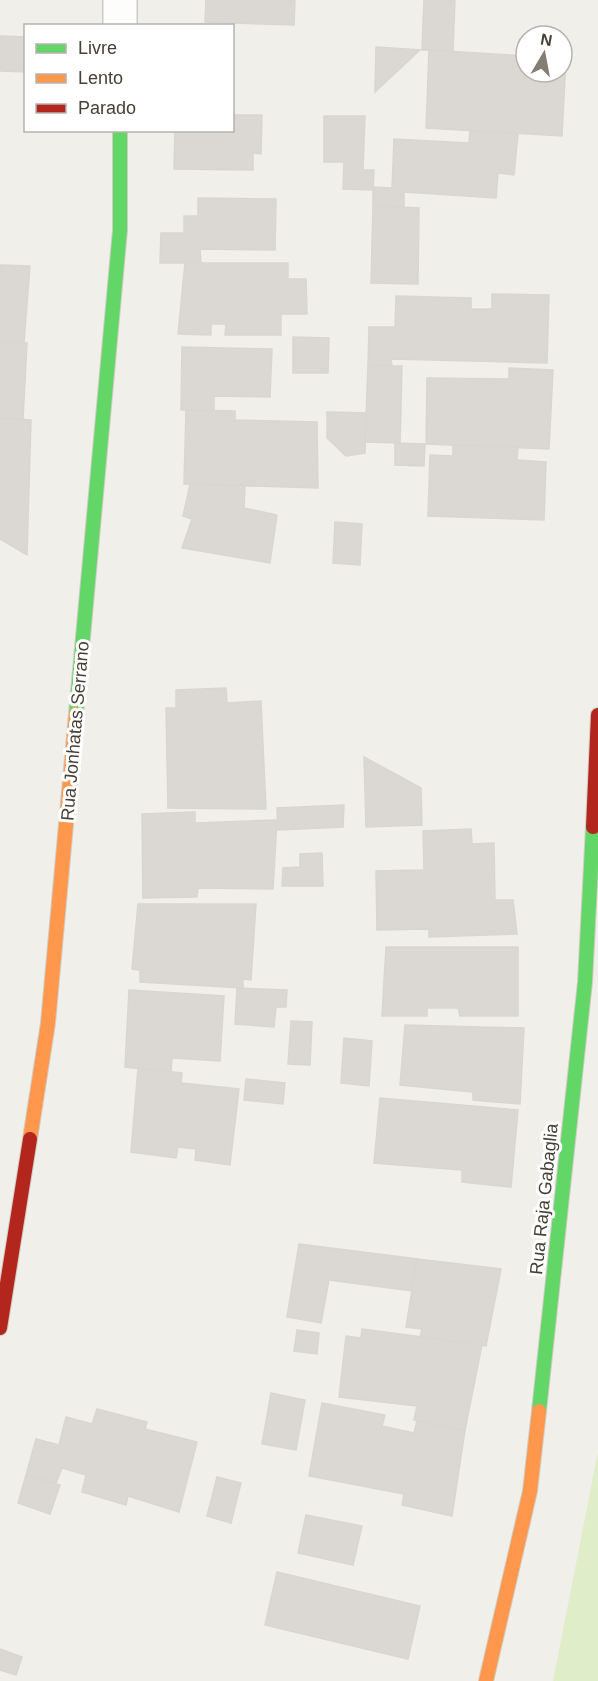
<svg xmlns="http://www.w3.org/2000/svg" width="598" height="1681" viewBox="0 0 598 1681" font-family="Helvetica,sans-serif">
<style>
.green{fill:#e0edc9}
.building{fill:#dbd8d3;stroke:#d9d6d0;stroke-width:1.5}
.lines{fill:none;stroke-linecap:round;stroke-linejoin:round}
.street-casing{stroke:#cecbc6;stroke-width:36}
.fast-casing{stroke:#d1ccc1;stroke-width:16}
.slow-casing{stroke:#d1ccc1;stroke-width:16}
.jam-casing{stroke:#d1ccc1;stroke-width:16}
.street{stroke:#fdfdfc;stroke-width:33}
.fast{stroke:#63d668;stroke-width:14}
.slow{stroke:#ff974d;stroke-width:14}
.jam{stroke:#b3261e;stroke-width:14}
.labels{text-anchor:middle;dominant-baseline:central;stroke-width:6;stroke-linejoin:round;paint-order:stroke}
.street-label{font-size:18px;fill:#484035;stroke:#fff}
</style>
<rect width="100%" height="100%" fill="#f1efea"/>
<!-- green -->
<path class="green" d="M 598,1452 L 598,1681 L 553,1681 Z"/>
<!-- building -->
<g class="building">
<path d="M 206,0 L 295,0 L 294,25 L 205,22 Z"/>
<path d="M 424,0 L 455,0 L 453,51 L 422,50 Z"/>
<path d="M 0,36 L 26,37 L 26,72 L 0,71 Z"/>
<path d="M 376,47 L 420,50 L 375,92 Z"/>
<path d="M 429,50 L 526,56 L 526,72 L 562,72 L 562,58 L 566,58 L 562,136 L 426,128 Z"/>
<path d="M 232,115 L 262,115 L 261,154 L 253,153 L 253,170 L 174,169 L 175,130 L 232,130 Z"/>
<path d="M 324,116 L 365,116 L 363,170 L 374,170 L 373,190 L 343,189 L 344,162 L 324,162 Z"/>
<path d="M 470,131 L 518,134 L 514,175 L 498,173 L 496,198 L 404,192 L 404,207 L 373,206 L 373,187 L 392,188 L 394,139 L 469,143 Z"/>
<path d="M 198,198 L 276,199 L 275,250 L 200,249 L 201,263 L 160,263 L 161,233 L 184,233 L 184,216 L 198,216 Z"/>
<path d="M 373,206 L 419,208 L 418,284 L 371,283 Z"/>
<path d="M 185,263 L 288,263 L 288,279 L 306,279 L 307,314 L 281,314 L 281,335 L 225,335 L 226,324 L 211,324 L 211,335 L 178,334 Z"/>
<path d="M 0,265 L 30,266 L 24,343 L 0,342 Z"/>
<path d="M 492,294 L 549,295 L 547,363 L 391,359 L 392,366 L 368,366 L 369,327 L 395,327 L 396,296 L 471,298 L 471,309 L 492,309 Z"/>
<path d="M 293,337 L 329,338 L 328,373 L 293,373 Z"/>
<path d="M 0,342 L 27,343 L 23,419 L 0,418 Z"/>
<path d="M 182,347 L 272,349 L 270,397 L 214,396 L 214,410 L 181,410 Z"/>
<path d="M 368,366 L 402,366 L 400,443 L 365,442 Z"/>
<path d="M 509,368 L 553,370 L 549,449 L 426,444 L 427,378 L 509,379 Z"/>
<path d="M 186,410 L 235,411 L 235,420 L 317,422 L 318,488 L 184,484 Z"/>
<path d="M 327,412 L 366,413 L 365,453 L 346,456 L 327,438 Z"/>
<path d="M 0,418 L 31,420 L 27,555 L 0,539 Z"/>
<path d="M 395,443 L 425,444 L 424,466 L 395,465 Z"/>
<path d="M 453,445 L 518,447 L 517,460 L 546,462 L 544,520 L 428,516 L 430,455 L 453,456 Z"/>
<path d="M 190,484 L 245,486 L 244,508 L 277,515 L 270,563 L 182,548 L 192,519 L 183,516 Z"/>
<path d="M 335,522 L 362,524 L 360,565 L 333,563 Z"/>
<path d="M 226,688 L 227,703 L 261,701 L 266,809 L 168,808 L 166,708 L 176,708 L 176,690 Z"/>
<path d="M 364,757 L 421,788 L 422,825 L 366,827 Z"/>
<path d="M 344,805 L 343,827 L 278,830 L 277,808 Z"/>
<path d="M 195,812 L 195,823 L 277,820 L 273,889 L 198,888 L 197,897 L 143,898 L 142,814 Z"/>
<path d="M 471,829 L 472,844 L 494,843 L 495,900 L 513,900 L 517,934 L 429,937 L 429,929 L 377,930 L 376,871 L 424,870 L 423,831 Z"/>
<path d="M 322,853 L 323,886 L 282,886 L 283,868 L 300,867 L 300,854 Z"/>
<path d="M 138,904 L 256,904 L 251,980 L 243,979 L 243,988 L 140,982 L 140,970 L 132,969 Z"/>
<path d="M 386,947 L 518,947 L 518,1016 L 460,1016 L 458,1008 L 427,1008 L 427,1016 L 382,1016 Z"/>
<path d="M 237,988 L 287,990 L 286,1007 L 276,1007 L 274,1027 L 235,1024 Z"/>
<path d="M 129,990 L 224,996 L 220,1061 L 172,1058 L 171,1072 L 125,1067 Z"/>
<path d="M 291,1021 L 312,1022 L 310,1065 L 288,1064 Z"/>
<path d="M 405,1025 L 524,1028 L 520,1104 L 473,1100 L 473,1092 L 400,1085 Z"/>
<path d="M 344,1038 L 372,1041 L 369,1086 L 341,1083 Z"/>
<path d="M 138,1068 L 182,1073 L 181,1083 L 239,1089 L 230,1165 L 195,1160 L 196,1149 L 178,1147 L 176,1158 L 131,1152 Z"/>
<path d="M 246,1079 L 285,1083 L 283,1104 L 244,1100 Z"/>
<path d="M 380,1098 L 518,1110 L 511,1187 L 462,1182 L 462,1170 L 374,1163 Z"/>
<path d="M 299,1244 L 417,1259 L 412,1291 L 329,1280 L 321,1323 L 287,1317 Z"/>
<path d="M 417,1259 L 501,1269 L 486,1346 L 420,1337 L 422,1329 L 406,1327 Z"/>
<path d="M 362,1329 L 482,1345 L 465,1430 L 414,1420 L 417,1406 L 339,1397 L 346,1336 L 361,1338 Z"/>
<path d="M 297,1330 L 319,1333 L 317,1354 L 294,1351 Z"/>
<path d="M 271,1393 L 305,1400 L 296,1450 L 262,1444 Z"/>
<path d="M 322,1403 L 385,1415 L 382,1426 L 414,1433 L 417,1421 L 465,1430 L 452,1516 L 402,1505 L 404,1494 L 309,1476 Z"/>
<path d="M 97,1409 L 147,1422 L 145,1429 L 197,1442 L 179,1512 L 128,1496 L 126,1505 L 82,1492 L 86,1475 L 62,1468 L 56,1483 L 26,1475 L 36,1439 L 59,1445 L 66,1417 L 92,1424 Z"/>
<path d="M 26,1475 L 60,1485 L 50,1514 L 18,1503 Z"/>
<path d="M 217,1477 L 241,1483 L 231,1523 L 207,1516 Z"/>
<path d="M 306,1515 L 362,1526 L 353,1565 L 298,1553 Z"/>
<path d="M 277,1572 L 420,1606 L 408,1659 L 265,1625 Z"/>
<path d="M 0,1649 L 22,1657 L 16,1675 L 0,1670 Z"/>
</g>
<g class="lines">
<!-- street casing -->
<g class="street-casing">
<path id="street" d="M 120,26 L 120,0"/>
</g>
<!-- fast casing -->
<g class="fast-casing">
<g id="fast">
<path d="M 76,714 L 120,230 L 120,130"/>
<path d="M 539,1411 L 585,982 L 593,827"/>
</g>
</g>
<!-- slow casing -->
<g class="slow-casing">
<g id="slow">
<path d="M 30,1139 L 48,1023 L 76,714"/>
<path d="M 486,1681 L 530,1491 L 539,1411"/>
</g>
</g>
<!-- jam casing -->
<g class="jam-casing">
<g id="jam">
<path d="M 593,827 L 598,715"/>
<path d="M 0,1328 L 30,1139"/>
</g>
</g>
<!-- street -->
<use href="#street" class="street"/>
<!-- fast -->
<use href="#fast" class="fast"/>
<!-- slow -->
<use href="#slow" class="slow"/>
<!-- jam -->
<use href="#jam" class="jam"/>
</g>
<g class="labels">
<!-- street labels -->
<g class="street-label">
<text transform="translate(75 731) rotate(-85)">Rua Jonhatas Serrano</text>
<text transform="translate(544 1199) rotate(-84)">Rua Raja Gabaglia</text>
</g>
</g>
<!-- legend -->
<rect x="24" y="24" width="210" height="108" fill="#ffffff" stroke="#b6b3ae" stroke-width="1.5"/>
<rect x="36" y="44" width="30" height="9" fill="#63d668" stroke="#b6b3ae" stroke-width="1.5"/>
<text x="78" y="54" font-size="18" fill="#484035">Livre</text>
<rect x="36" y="74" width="30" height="9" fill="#ff974d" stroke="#b6b3ae" stroke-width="1.5"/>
<text x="78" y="84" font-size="18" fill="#484035">Lento</text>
<rect x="36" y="104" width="30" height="9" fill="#b3261e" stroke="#b6b3ae" stroke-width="1.5"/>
<text x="78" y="114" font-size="18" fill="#484035">Parado</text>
<!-- north arrow -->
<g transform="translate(544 54) rotate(10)"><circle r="28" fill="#ffffff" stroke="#b6b3ae" stroke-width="1.5"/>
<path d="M0-4.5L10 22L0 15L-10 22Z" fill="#837d74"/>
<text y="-9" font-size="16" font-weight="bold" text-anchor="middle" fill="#484035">N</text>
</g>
</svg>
